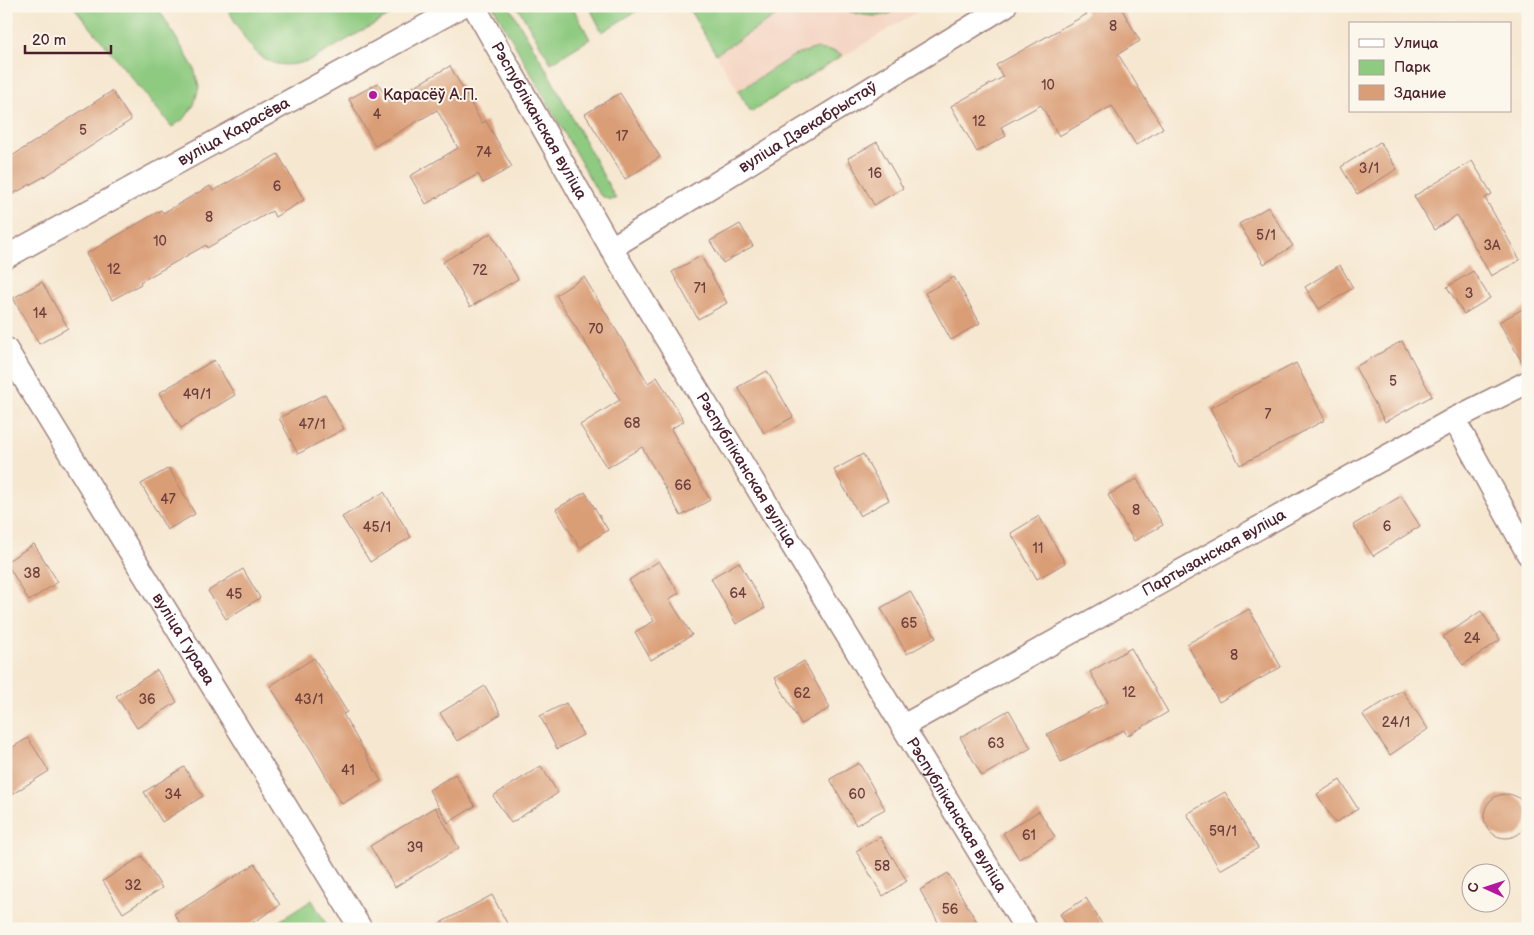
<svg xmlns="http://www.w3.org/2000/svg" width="1534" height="935" viewBox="0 0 1534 935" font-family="'Balsamiq Sans',sans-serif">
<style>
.built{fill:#f4d3c1}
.green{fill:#8eca80;stroke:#6c7456}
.building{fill:#da9e77}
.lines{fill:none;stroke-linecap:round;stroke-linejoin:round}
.street-casing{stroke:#a0837e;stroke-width:25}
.street{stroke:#fff;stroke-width:22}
.poi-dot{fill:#b5179e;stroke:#fbf7ec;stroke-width:2}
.labels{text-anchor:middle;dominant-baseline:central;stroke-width:4;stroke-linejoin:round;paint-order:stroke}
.number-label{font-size:14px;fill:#6e3f3e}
.poi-label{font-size:16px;fill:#4a1f2b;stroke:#fbf7ec;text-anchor:start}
.street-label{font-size:16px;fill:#4a1f2b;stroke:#fbf7ec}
</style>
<rect width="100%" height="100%" fill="#fbf7ec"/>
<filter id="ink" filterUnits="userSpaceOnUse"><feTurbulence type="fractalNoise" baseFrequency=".02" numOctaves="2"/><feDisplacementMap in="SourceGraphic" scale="10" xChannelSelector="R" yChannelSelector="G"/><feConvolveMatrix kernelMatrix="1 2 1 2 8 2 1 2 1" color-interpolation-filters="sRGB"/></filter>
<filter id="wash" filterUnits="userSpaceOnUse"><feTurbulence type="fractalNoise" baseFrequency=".0096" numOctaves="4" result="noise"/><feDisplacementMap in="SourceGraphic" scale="20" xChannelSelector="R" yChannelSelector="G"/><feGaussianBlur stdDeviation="1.12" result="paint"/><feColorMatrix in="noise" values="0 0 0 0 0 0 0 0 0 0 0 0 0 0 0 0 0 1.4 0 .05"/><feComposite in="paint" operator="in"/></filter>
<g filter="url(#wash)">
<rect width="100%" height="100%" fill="#f6e7d0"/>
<!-- built -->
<path class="built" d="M 687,6 L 927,6 L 751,112 Z"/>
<!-- green -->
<g class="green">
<path d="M 73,6 L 157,6 L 194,68 L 199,87 L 194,105 L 185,118 L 172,127 Z"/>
<path d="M 226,6 L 406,6 L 313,59 C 261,79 248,44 226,6 Z"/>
<path d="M 493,6 L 509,6 L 545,67 L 616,199 C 609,201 604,198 598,193 Z"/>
<path d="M 517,6 L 572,6 L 590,39 L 551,63 Z"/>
<path d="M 589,6 L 645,6 L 602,32 Z"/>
<path d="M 687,6 L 785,6 L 786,10 L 716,54 Z"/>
<path d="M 830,6 L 887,6 L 891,13 C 872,21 850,11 830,6 Z"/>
<path d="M 814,49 L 833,51 L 843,55 L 751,112 L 738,91 L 793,56 Z"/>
<path d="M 312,900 L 329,929 L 267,929 Z"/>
</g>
<g id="blocks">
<!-- building -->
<g class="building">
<path d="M 1083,6 L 1120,6 L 1140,41 L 1118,54 L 1163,128 L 1136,145 L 1112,106 L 1059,136 L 1041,105 L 1001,127 L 1006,136 L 977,152 L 951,106 L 1003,77 L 996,65 L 1087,14 Z"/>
<path d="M 450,66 L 482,123 L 486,121 L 512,167 L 483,183 L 478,174 L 426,204 L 410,176 L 458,148 L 437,110 L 375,146 L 349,99 L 378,83 L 388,101 Z"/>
<path d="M 112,91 L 131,120 L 47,175 L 6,198 L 6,160 Z"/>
<path d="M 620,93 L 660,157 L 625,179 L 585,114 Z"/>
<path d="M 877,142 L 903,188 L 874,205 L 848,158 Z"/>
<path d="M 1380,142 L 1397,169 L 1357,194 L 1341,167 Z"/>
<path d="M 278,154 L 304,200 L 275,217 L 272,211 L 207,248 L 206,245 L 140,282 L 141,284 L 112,300 L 86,254 L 161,210 L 163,213 L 210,186 L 213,191 Z"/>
<path d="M 1472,161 L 1492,194 L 1485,198 L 1520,260 L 1491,276 L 1457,215 L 1434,230 L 1414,196 Z"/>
<path d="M 1268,207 L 1293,246 L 1264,264 L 1239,224 Z"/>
<path d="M 740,224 L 753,246 L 723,263 L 710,241 Z"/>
<path d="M 491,233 L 518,279 L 470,307 L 443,262 Z"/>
<path d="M 701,256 L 727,303 L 698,319 L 672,272 Z"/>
<path d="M 1340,265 L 1353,288 L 1319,309 L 1305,287 Z"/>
<path d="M 1473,271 L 1490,298 L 1464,314 L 1447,287 Z"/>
<path d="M 584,277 L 648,383 L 657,377 L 684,421 L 671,429 L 710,500 L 681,516 L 642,447 L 607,468 L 580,425 L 620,400 L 556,295 Z"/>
<path d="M 954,277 L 980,323 L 951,340 L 925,293 Z"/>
<path d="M 42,282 L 68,328 L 39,344 L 13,298 Z"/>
<path d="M 1528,306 L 1528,369 L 1526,369 L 1499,322 Z"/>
<path d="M 1402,341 L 1432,396 L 1385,422 L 1355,367 Z"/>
<path d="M 214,360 L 235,395 L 181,428 L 159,393 Z"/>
<path d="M 1296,363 L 1325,420 L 1240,465 L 1210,408 Z"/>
<path d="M 767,371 L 793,417 L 764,433 L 738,387 Z"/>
<path d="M 325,394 L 344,429 L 298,454 L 279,418 Z"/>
<path d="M 863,454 L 889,500 L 860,516 L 834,470 Z"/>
<path d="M 169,468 L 195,514 L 167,530 L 141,484 Z"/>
<path d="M 1137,479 L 1163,525 L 1134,541 L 1108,495 Z"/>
<path d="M 384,492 L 411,537 L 370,562 L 342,517 Z"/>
<path d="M 585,492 L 608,530 L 580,548 L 556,509 Z"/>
<path d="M 1401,496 L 1420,526 L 1373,556 L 1353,525 Z"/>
<path d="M 1039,516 L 1065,563 L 1037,579 L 1011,533 Z"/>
<path d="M 34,544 L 58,582 L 29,601 L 6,562 Z"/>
<path d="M 659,561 L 679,593 L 669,599 L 692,635 L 651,660 L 635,632 L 654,621 L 629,580 Z"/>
<path d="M 739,562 L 765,608 L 736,624 L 711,578 Z"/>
<path d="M 243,569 L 260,598 L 226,619 L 208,591 Z"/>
<path d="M 910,591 L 936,638 L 907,654 L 881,608 Z"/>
<path d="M 1249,609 L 1281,667 L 1219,702 L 1187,644 Z"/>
<path d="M 1481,611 L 1500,640 L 1463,665 L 1443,637 Z"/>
<path d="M 1131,648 L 1168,712 L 1127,736 L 1124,730 L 1061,762 L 1047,734 L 1108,702 L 1090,672 Z"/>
<path d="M 314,658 L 347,712 L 343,714 L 381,781 L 342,804 L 311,750 L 270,686 Z"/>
<path d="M 804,661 L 830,708 L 801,724 L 775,678 Z"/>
<path d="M 157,670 L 177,702 L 137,728 L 116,696 Z"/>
<path d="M 485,686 L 501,714 L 457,741 L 440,713 Z"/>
<path d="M 1402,690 L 1428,729 L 1390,755 L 1363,715 Z"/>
<path d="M 566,703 L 583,735 L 557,749 L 540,716 Z"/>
<path d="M 1009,710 L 1031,748 L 982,776 L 960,737 Z"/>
<path d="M 28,738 L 49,771 L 6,798 L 6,751 Z"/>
<path d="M 859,763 L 885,809 L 856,825 L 830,779 Z"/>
<path d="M 541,766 L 558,793 L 511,823 L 493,796 Z"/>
<path d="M 184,767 L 203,796 L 162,822 L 144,792 Z"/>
<path d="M 455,774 L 475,806 L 448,823 L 429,790 Z"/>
<path d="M 1340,780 L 1358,809 L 1335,823 L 1317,794 Z"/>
<path d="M 1225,792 L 1258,848 L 1220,870 L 1187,814 Z"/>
<circle cx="1506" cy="816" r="22"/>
<path d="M 435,807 L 459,848 L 395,887 L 370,846 Z"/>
<path d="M 1039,811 L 1055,837 L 1019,859 L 1003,833 Z"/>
<path d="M 880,837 L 907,881 L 883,896 L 856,851 Z"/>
<path d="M 142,856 L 162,888 L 123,913 L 103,881 Z"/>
<path d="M 255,864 L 280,905 L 243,929 L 184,929 L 174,914 Z"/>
<path d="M 948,873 L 981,929 L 942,929 L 920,890 Z"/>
<path d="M 492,895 L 510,929 L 429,929 Z"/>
<path d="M 1086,898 L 1105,929 L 1069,929 L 1060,914 Z"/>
</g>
</g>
</g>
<g filter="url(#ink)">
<use href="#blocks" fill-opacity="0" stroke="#a0837e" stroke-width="1"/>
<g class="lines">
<!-- street casing -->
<g class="street-casing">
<g id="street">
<path id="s1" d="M 474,6 L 611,248 L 1026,929"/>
<path id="s2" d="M 611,248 L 1005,6"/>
<path id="s3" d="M 6,257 L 462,6"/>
<path id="s4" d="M 6,349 L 361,929"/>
<path d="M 1454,419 L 1528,554"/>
<path id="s5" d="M 903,726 L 1454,419 L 1528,382"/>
</g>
</g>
<!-- street -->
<use href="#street" class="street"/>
</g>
</g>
<!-- markers -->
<circle class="poi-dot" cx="373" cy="95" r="5"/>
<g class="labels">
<!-- number labels -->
<g class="number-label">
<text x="1113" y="26">8</text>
<text x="1048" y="85">10</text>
<text x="377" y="114">4</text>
<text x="979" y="121">12</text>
<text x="83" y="130">5</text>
<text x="622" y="136">17</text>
<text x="484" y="152">74</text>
<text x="1369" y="168">3/1</text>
<text x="875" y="173">16</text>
<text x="277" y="186">6</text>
<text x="209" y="217">8</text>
<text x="1266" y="235">5/1</text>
<text x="160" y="241">10</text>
<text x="1492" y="245">3А</text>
<text x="114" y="269">12</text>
<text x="480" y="270">72</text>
<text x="700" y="288">71</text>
<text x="1469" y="293">3</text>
<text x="40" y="313">14</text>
<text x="596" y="329">70</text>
<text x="1393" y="381">5</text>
<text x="197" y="394">49/1</text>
<text x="1268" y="414">7</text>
<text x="632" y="423">68</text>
<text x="312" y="424">47/1</text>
<text x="683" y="485">66</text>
<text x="168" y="499">47</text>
<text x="1136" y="510">8</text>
<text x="1387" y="526">6</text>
<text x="377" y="527">45/1</text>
<text x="1038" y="548">11</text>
<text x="32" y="573">38</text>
<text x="738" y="593">64</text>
<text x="234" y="594">45</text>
<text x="909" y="623">65</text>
<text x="1472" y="638">24</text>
<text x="1234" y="655">8</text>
<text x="1129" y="692">12</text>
<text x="802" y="693">62</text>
<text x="147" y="699">36</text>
<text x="309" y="699">43/1</text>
<text x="1396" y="722">24/1</text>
<text x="996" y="743">63</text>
<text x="348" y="770">41</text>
<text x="173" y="794">34</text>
<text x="857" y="794">60</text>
<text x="1223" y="831">59/1</text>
<text x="1029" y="835">61</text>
<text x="415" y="847">39</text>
<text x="882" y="866">58</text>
<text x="133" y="885">32</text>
<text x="950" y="909">56</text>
</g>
<!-- poi labels -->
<g class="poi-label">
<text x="383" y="95">Карасёў А.П.</text>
</g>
<!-- street labels -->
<g class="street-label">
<text stroke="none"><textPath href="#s1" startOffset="132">Рэспубліканская вуліца</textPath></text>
<text stroke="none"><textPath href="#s2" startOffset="231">вуліца Дзекабрыстаў</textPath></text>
<text stroke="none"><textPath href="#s3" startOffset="260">вуліца Карасёва</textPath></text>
<text stroke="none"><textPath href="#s1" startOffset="538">Рэспубліканская вуліца</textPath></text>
<text stroke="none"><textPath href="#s5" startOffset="356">Партызанская вуліца</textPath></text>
<text stroke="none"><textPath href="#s4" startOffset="340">вуліца Гурава</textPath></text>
<text stroke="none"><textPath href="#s1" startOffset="942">Рэспубліканская вуліца</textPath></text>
</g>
</g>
<!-- margin -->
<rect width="1534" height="935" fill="none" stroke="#fbf7ec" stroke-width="25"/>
<!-- legend -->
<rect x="1349" y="22" width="162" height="90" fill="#fbf7ec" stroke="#b4a19f"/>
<rect x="1359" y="39" width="25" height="8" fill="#ffffff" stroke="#b4a19f"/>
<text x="1394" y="48" font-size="15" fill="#4a1f2b">Улица</text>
<rect x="1359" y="60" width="25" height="15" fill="#8eca80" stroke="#b4a19f"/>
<text x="1394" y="72" font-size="15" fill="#4a1f2b">Парк</text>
<rect x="1359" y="85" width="25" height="15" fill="#da9e77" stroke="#b4a19f"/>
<text x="1394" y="98" font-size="15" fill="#4a1f2b">Здание</text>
<!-- north arrow -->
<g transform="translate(1486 888) rotate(273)"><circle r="24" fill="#fbf7ec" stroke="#b4a19f"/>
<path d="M0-4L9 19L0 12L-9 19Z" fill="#b5179e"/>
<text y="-8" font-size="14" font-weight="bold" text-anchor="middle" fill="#4a1f2b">С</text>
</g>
<!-- scale -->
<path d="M25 45v8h86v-8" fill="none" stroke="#4a1f2b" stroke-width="2.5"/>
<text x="32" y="45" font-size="15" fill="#4a1f2b" stroke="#fbf7ec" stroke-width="4" paint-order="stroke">20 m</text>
</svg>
